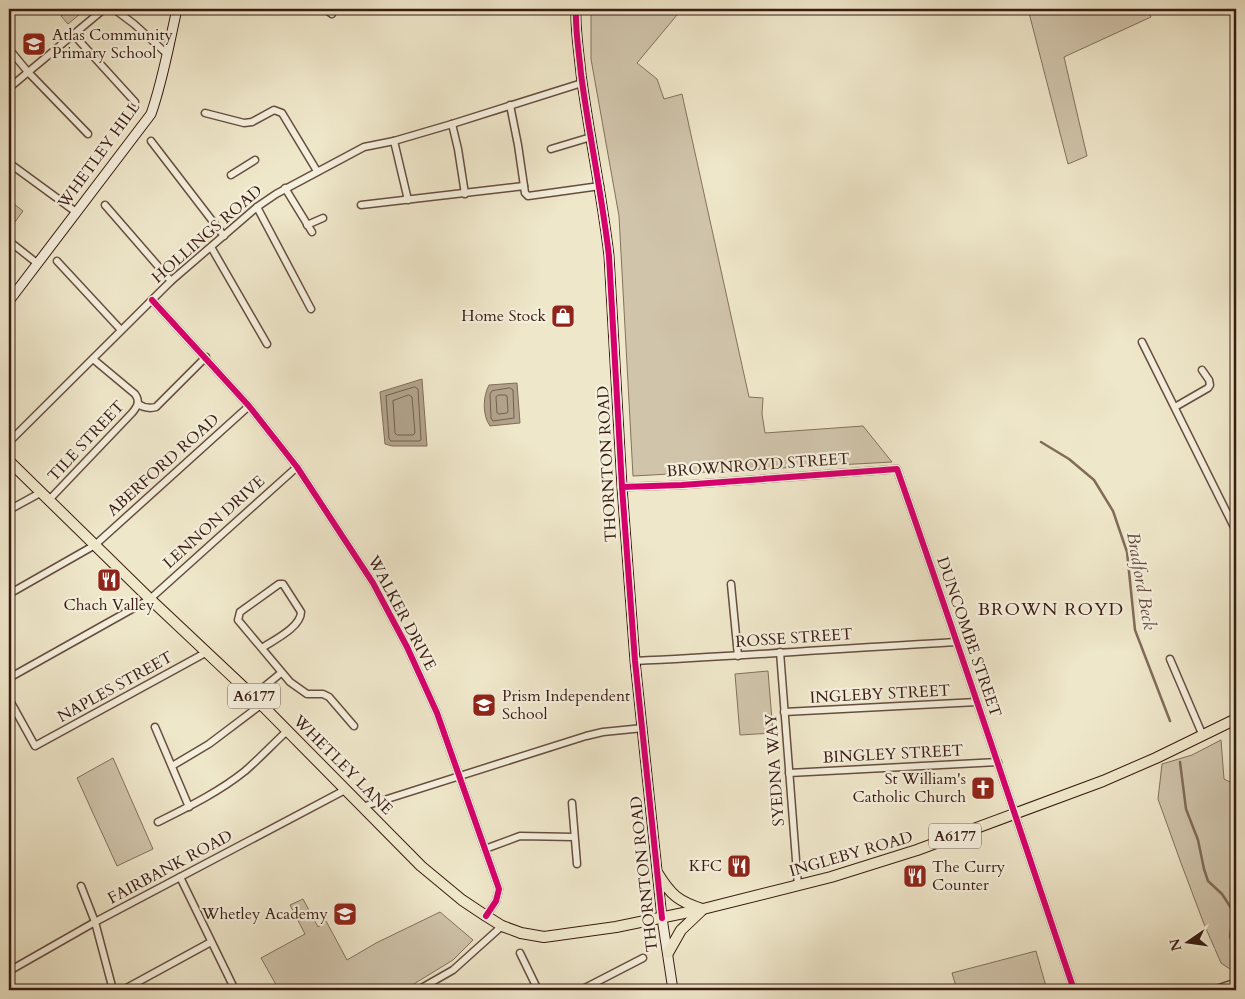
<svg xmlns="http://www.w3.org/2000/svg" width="1245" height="999" viewBox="0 0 1245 999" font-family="Cardo,serif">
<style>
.green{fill:#d0c4ab;stroke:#84705e}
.water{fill:#b1a28b;stroke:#816c5a}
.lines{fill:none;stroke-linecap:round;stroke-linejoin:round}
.shore{stroke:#745e4e;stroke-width:1}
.stream{stroke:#816c5a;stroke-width:2.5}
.street-casing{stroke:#664e3f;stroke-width:9}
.secondary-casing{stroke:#381b11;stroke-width:11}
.primary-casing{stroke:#381b11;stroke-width:12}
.street{stroke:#f5efdd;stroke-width:6}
.secondary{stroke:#f5efdd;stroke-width:9}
.primary{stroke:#efe7ca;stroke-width:10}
.cycleway-casing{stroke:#f5efdd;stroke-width:9}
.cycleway{stroke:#d6006c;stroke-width:6}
.labels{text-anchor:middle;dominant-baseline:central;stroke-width:4.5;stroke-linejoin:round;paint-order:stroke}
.shield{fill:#f5efdd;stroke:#715b4e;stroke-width:1}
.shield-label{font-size:15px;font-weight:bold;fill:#381b11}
.poi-label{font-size:16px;fill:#381b11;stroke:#f5efdd;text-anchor:end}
.street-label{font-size:16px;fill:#381b11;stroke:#f5efdd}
.water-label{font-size:18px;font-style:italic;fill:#624a3c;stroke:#f5efdd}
.neighbourhood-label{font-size:18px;letter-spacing:1px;fill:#381b11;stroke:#f5efdd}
</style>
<rect width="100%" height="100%" fill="#efe7ca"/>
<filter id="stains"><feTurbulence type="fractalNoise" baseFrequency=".004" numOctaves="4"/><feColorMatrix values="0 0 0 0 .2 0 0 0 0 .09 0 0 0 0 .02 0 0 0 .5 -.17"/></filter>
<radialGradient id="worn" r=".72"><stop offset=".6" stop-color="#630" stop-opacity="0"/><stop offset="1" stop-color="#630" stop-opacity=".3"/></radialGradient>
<!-- green -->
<g class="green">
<path d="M 70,9 L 86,9 L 68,24 L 61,16 Z"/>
<path d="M 591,9 L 682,9 L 637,63 L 657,79 L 664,99 L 682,94 L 749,397 L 763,398 L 762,414 L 765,433 L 863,426 L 892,462 L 633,476 L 619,216 L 591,59 Z"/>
<path d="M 1028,9 L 1147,9 L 1151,17 L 1064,57 L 1087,156 L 1068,164 Z"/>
<path d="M 9,200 L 23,211 L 9,230 Z"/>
<path d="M 768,671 L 773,733 L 740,735 L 735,674 Z"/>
<path d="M 1221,740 L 1224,779 L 1236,785 L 1236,973 L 1221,963 L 1204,924 L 1181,863 L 1158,799 L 1162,764 L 1192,755 Z"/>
<path d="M 113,758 L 153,849 L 117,866 L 77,778 Z"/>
<path d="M 303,899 L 318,927 L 326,921 L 347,960 L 376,943 L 440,912 L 473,940 L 453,960 L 404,990 L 279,990 L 261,958 L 305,934 L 290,905 Z"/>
<path d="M 1036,951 L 1047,990 L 957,990 L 952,973 Z"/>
</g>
<!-- water -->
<g class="water">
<path d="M 422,379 L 427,446 L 392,446 L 385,444 L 380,392 Z"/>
<path d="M 517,383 L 520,423 L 490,426 C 482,415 483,396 489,385 Z"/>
</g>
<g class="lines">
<!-- shore -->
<g class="shore">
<path d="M 415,387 L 418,389 L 421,440 L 419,441 L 391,441 L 389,439 L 386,396 Z"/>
<path d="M 510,388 L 513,390 L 514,418 L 493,421 L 491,418 L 490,394 L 492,391 Z"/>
<path d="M 409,395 L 412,397 L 415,433 L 413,435 L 397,435 L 395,433 L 393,401 Z"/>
<path d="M 499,395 L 505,395 L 507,396 L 508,411 L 507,413 L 499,414 L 497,413 L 496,397 Z"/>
</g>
<!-- stream -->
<g class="stream">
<path d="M 1041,442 L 1069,459 L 1094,480 L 1113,511 L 1127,552 L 1135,630 L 1170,721"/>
<path d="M 1180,762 L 1186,809 L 1198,840 L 1204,869 L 1208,881 L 1222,894 L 1233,911 L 1230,937 L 1236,947"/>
</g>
<!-- street casing -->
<g class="street-casing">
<g id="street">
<path d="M 114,9 L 134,24 L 166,53"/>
<path d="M 325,9 L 332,14"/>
<path d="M 73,34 L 135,102"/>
<path d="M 9,49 L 28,72 L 88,134"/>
<path d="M 9,88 L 104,9"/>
<path d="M 510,105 L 518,145 L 524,186"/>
<path d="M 205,113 L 244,123 L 252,122 L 274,110 L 282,113 L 317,171"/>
<path d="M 452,124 L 458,149 L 465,194"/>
<path d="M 151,141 L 224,236"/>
<path d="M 394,141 L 408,200"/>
<path d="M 551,149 L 591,137"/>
<path d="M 9,163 L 76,212"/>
<path d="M 231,175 L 255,160"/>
<path d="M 285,188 L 312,232"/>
<path d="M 105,205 L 171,281"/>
<path d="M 361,205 L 524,186 L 525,193 L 528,196 L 600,186"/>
<path d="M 257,207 L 311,309"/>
<path d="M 307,225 L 323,218"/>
<path d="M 9,241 L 38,264"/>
<path d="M 211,247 L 267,344"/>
<path d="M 57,261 L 121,330"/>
<path d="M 152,300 L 249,406 L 297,467 L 373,583 L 407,647 L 437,713 L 499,889 L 496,901 L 486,916"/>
<path d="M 1142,342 L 1236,531"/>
<path d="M 138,404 C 144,408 149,409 156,407 L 206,357"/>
<path d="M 1175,407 L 1208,388 L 1210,385 L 1209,380 L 1202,370"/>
<path d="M 9,442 L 171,281 L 257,207 L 276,194 L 364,147 L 394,141 L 452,124 L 582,83"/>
<path d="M 622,487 L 682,485 L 897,469 C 958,642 1015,816 1074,990"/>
<path d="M 48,501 L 132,413 C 138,406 140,401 135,394 L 93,359"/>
<path d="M 9,510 L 40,493"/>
<path d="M 731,584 L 738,656"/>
<path d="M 9,594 L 95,545 L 249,406"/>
<path d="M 262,648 C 274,640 301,627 301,612 L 283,584 L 279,584 L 240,612 L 238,620 L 290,682 L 307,694 L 323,694 L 329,697 L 354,726"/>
<path d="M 780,652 L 798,886"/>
<path d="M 1170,659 L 1203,736"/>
<path d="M 635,661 C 742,656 849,648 956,642"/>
<path d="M 9,678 L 150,599 L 297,467"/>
<path d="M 253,696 L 281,673"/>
<path d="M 9,699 L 35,746 L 207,652"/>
<path d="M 784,712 L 977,702"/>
<path d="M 155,727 L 189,807"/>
<path d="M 172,766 L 209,744 L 262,704"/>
<path d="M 789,773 L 998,762"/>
<path d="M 572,803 L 577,864"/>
<path d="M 362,807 L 586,736 L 603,732 L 643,728"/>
<path d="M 158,822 C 188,807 219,792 245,771 C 260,758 273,744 287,731"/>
<path d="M 485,849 L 520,836 L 574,837"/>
<path d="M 180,877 L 235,990"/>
<path d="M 81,886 L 95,922 L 113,990"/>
<path d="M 520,953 L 538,990"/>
<path d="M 9,971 L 95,922 L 345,790"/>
<path d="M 123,990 L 211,942"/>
<path d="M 418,990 L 453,970 L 502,926"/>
<path d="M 581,990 L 643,958"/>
<path d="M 1213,990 L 1231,984"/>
</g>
</g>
<!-- secondary casing -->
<g class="secondary-casing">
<g id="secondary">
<path d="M 576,9 C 575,30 579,52 581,74 C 589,135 602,195 609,256 L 622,487 L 635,661 L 662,918 L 673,990"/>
<path d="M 9,301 L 151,114 C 163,80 169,44 177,9"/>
</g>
</g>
<!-- primary casing -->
<g class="primary-casing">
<g id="primary">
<path d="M 9,461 L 150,599 L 253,696 L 421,866 L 462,900 L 486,916 L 502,926 L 521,933 L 544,937 L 616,927 L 703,909 L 831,877 L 917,850 L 1103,781 L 1156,758 L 1236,719"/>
<path d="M 658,874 C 671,895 678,901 702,909"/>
<path d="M 668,953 L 681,930 L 701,911"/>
</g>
</g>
<!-- street -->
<use href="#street" class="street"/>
<!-- secondary -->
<use href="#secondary" class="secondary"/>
<!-- primary -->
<use href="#primary" class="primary"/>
<!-- cycleway casing -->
<g class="cycleway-casing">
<g id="cycleway">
<path d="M 576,9 C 575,30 579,52 581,74 C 589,135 602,195 609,256 L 622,487 L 635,661 L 662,918"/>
<path d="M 152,300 L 249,406 L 297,467 L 373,583 L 407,647 L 437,713 L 499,889 L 496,901 L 486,916"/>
<path d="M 622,487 L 682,485 L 897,469 C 958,642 1015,816 1074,990"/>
</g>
</g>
<!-- cycleway -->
<use href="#cycleway" class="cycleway"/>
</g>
<!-- icons -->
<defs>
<g id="school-square" transform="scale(1.25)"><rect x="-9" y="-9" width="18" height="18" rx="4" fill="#8f2418" stroke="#f5efdd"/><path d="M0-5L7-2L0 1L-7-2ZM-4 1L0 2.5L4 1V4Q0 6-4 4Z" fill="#fff"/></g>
<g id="shop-square" transform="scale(1.25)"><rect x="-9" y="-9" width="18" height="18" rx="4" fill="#8f2418" stroke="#f5efdd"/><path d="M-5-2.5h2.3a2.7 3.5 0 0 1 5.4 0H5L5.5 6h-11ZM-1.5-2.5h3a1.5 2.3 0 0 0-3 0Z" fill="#fff"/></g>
<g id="restaurant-square" transform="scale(1.25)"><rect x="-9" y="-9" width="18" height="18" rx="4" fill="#8f2418" stroke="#f5efdd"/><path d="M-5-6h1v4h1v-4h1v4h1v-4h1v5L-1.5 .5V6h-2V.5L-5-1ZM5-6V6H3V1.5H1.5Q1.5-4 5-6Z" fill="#fff"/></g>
<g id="church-square" transform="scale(1.25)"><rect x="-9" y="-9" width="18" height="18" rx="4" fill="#8f2418" stroke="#f5efdd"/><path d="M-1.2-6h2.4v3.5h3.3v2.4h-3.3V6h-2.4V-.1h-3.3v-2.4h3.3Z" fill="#fff"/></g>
</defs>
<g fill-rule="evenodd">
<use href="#school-square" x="34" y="44"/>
<use href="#shop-square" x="563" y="316"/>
<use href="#restaurant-square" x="109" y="580"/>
<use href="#school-square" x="484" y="705"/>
<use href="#church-square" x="983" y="788"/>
<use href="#restaurant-square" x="739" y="866"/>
<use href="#restaurant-square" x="915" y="876"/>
<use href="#school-square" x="345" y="914"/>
</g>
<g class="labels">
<!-- shield labels -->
<g class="shield">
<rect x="228" y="683.5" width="52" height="25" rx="4"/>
<rect x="929" y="823.5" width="52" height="25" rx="4"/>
</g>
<g class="shield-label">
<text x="254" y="696">A6177</text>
<text x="955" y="836">A6177</text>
</g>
<!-- poi labels -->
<g class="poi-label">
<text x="52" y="35" text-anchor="start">Atlas Community<tspan x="52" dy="18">Primary School</tspan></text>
<text x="546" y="316">Home Stock</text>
<text x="109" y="605" text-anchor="middle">Chach Valley</text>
<text x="502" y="696" text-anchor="start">Prism Independent<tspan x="502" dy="18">School</tspan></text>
<text x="966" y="779">St William's<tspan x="966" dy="18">Catholic Church</tspan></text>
<text x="722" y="866">KFC</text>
<text x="932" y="867" text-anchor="start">The Curry<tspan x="932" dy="18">Counter</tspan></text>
<text x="328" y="914">Whetley Academy</text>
</g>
<!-- street labels -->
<g class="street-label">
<text transform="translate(99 155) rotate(-54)">WHETLEY HILL</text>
<text transform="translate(207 234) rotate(-41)">HOLLINGS ROAD</text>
<text transform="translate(86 441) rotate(-47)">TILE STREET</text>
<text transform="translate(607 464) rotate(-93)">THORNTON ROAD</text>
<text transform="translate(163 465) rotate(-42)">ABERFORD ROAD</text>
<text transform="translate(758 465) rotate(-4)">BROWNROYD STREET</text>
<text transform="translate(214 522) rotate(-42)">LENNON DRIVE</text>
<text transform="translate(402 613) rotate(62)">WALKER DRIVE</text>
<text transform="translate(969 637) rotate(71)">DUNCOMBE STREET</text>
<text transform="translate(794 638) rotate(-4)">ROSSE STREET</text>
<text transform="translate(115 687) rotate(-29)">NAPLES STREET</text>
<text transform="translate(880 694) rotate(-3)">INGLEBY STREET</text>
<text transform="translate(893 754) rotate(-3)">BINGLEY STREET</text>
<text transform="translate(343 765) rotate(45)">WHETLEY LANE</text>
<text transform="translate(775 770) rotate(-94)">SYEDNA WAY</text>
<text transform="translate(851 854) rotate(-16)">INGLEBY ROAD</text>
<text transform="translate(170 867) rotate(-28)">FAIRBANK ROAD</text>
<text transform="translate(644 874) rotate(-96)">THORNTON ROAD</text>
</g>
<!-- water labels -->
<g class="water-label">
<text transform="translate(1141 581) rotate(80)">Bradford Beck</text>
</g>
<!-- neighbourhood labels -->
<g class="neighbourhood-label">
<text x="1051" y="609">BROWN ROYD</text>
</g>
</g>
<!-- margin -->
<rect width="1245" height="999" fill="none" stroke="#efe7ca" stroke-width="30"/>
<rect x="10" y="10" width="1225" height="979" fill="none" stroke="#381b11" stroke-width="2.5"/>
<rect x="15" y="15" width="1215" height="969" fill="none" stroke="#381b11"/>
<!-- north arrow -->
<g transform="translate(1188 942) rotate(257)" stroke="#f5efdd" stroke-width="4" paint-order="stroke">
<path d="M0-4L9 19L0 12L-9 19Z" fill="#381b11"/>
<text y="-8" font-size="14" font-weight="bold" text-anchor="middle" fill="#381b11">N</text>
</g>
<rect width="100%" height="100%" filter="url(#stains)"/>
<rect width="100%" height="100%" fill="url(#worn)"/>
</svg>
